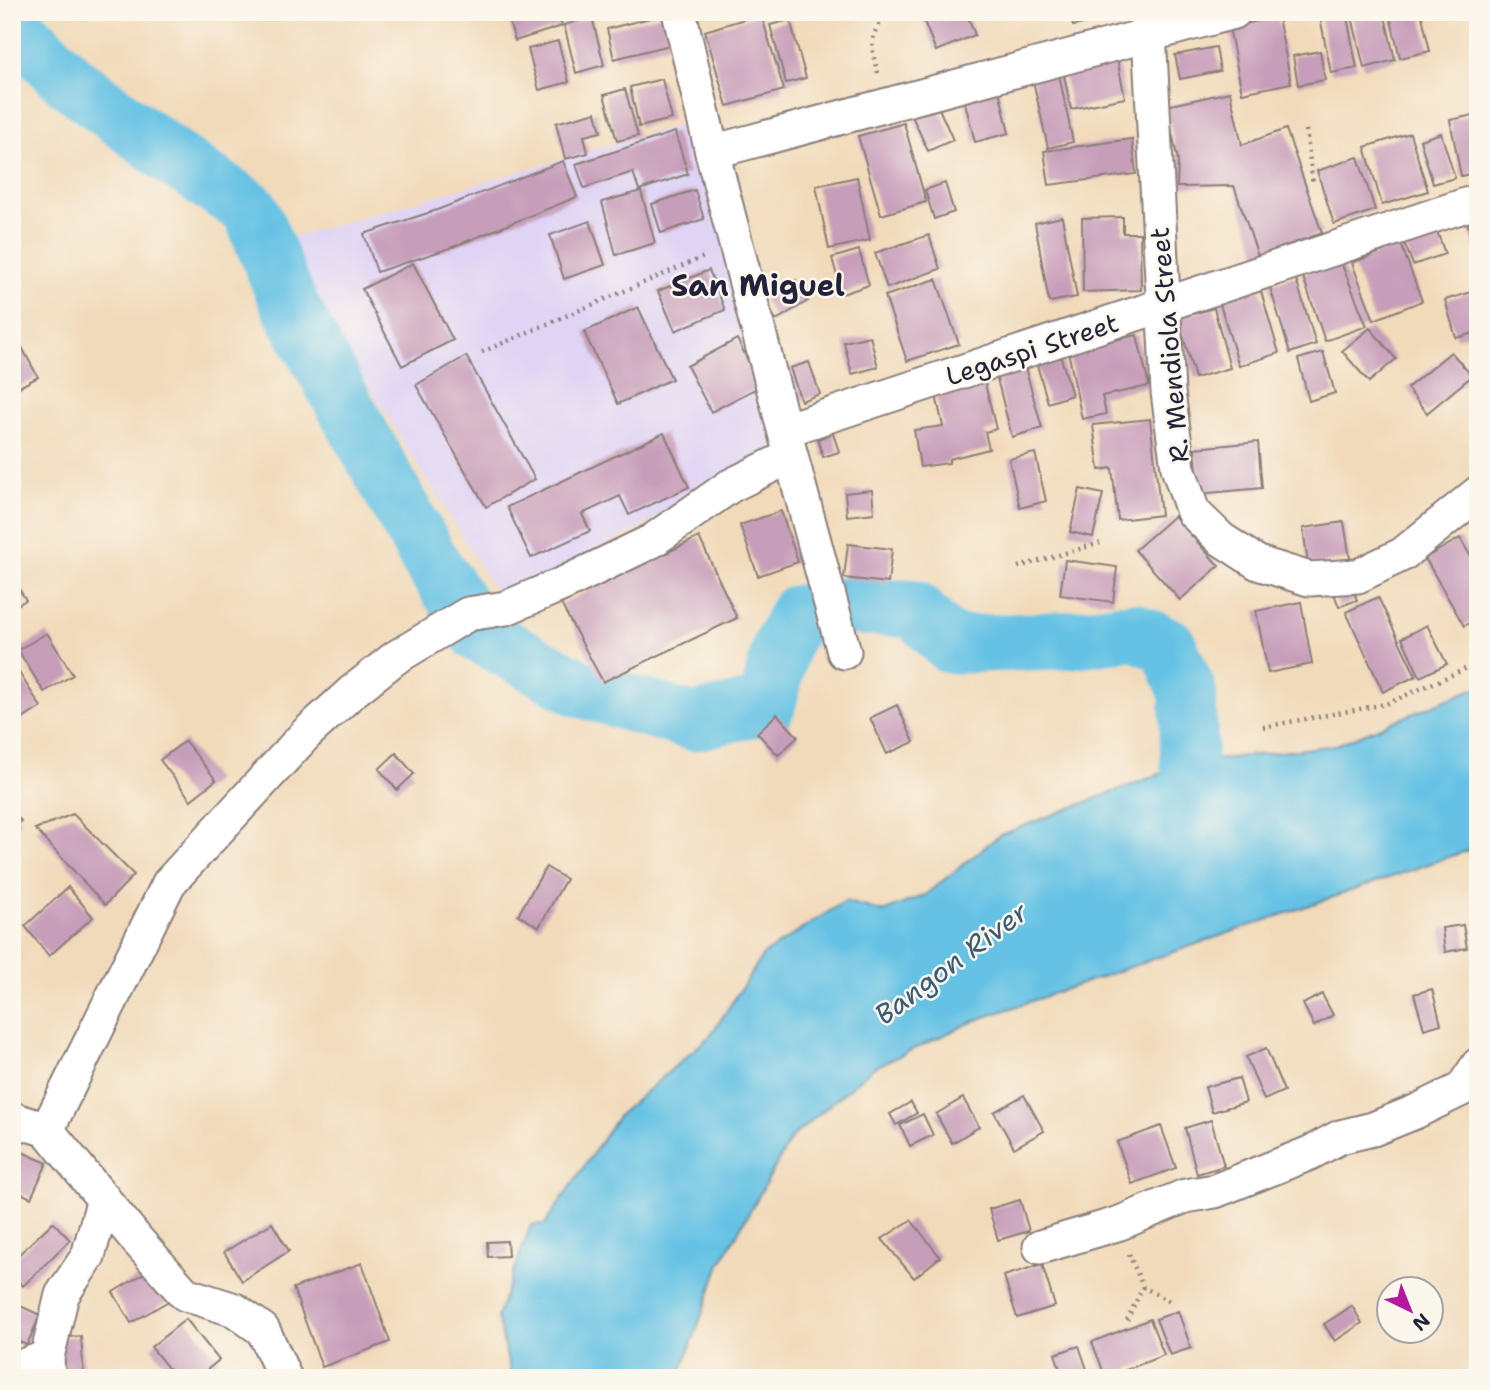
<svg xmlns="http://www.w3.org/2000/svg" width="1490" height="1390" viewBox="0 0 1490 1390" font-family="'Shantell Sans',sans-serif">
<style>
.built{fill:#e0d4f4}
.water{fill:#66c2e4;stroke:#447290;stroke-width:2}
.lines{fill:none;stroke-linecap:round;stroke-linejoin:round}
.river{stroke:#66c2e4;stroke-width:58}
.building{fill:#c79eb9}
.minor-casing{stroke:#8a7e7a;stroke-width:37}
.path{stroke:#8a7e7a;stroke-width:4.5;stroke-dasharray:2 5;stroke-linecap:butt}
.minor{stroke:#fff;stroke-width:33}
.labels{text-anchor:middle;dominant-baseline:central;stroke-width:5;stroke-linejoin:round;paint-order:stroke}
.street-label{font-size:26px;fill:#22223b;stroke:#fbf7ec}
.water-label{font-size:28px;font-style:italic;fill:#3a5a76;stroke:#fbf7ec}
.quarter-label{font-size:30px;font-weight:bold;fill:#22223b;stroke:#fbf7ec}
</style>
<rect width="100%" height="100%" fill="#fbf7ec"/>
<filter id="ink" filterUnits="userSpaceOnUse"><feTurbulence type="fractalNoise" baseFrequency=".0143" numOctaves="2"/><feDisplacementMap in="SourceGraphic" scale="14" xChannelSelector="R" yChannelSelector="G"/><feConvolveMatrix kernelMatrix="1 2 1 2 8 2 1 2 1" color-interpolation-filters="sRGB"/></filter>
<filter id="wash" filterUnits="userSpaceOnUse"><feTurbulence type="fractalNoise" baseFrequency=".00686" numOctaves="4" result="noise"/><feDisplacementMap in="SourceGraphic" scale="28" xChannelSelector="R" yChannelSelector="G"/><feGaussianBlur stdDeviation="1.57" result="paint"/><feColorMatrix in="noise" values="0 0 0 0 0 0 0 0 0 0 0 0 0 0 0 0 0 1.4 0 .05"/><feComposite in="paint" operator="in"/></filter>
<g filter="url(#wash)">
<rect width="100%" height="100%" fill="#f1daba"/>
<!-- built -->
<path class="built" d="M 698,120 L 785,449 L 502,602 L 280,241 Z"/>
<!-- water -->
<path class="water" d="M 1478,687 L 1478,847 L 974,1021 L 873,1068 L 792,1137 L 720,1264 L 679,1378 L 509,1378 L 510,1369 L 497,1317 L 531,1225 L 545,1224 L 619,1115 L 710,1036 L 764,954 L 845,901 L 883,912 L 925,895 L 1000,835 L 1189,763 L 1336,745 Z"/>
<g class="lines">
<!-- river -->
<path class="river" d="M 12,23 L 70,81 L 179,162 L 250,209 L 289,304 L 431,562 L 479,634 L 579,688 L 693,722 L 767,705 L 781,646 L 797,614 L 848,606 L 914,609 L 951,645 L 1068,640 L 1133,631 L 1168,646 L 1188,692 L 1189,763"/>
</g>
<g id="blocks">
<!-- building -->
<g class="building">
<path d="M 506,12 L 558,12 L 562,26 L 515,41 Z"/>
<path d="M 920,12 L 966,12 L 975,35 L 936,51 Z"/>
<path d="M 1070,12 L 1106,12 L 1108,19 L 1073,26 Z"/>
<path d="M 1319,12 L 1346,12 L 1357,68 L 1331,73 Z"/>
<path d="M 1351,12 L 1384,12 L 1395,60 L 1364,68 Z"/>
<path d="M 1389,12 L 1421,12 L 1430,51 L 1400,58 Z"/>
<path d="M 761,14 L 784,90 L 727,106 L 705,31 Z"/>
<path d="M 662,15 L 670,45 L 614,59 L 607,29 Z"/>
<path d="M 592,17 L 604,65 L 576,73 L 564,25 Z"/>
<path d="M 1278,17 L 1291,83 L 1242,93 L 1229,27 Z"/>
<path d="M 790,20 L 806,78 L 786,83 L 770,25 Z"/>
<path d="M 558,41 L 569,82 L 539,90 L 528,49 Z"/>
<path d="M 1216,47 L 1220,71 L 1180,79 L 1175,55 Z"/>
<path d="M 1320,51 L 1325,80 L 1298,85 L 1293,56 Z"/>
<path d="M 1117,59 L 1125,98 L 1071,109 L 1063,70 Z"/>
<path d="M 1058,70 L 1073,142 L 1048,148 L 1032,76 Z"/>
<path d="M 662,79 L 672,119 L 639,127 L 630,87 Z"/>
<path d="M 625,89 L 638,136 L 617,141 L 604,95 Z"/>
<path d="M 999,90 L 1009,133 L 975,142 L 964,99 Z"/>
<path d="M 1230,92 L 1242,145 L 1286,129 L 1322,233 L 1258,256 L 1234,186 L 1177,187 L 1178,160 L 1166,106 Z"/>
<path d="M 937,104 L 953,140 L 928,151 L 912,116 Z"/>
<path d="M 596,112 L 601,132 L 584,136 L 588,153 L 565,159 L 556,123 Z"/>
<path d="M 1478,114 L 1478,172 L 1461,176 L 1450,120 Z"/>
<path d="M 904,123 L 926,202 L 881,215 L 858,136 Z"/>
<path d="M 675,132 L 688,174 L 639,190 L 633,172 L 584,188 L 576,164 Z"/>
<path d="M 1410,133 L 1428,191 L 1382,205 L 1365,147 Z"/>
<path d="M 1441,133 L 1455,178 L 1433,184 L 1420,140 Z"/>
<path d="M 1132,139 L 1136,174 L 1049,185 L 1044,151 Z"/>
<path d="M 1358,157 L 1375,210 L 1334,224 L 1317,171 Z"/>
<path d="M 563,161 L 577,197 L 450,248 L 377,272 L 364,234 L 437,210 Z"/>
<path d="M 857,177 L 870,240 L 829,249 L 816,186 Z"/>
<path d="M 945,183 L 954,212 L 934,219 L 925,190 Z"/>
<path d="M 695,190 L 704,219 L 661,233 L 652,204 Z"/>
<path d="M 641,191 L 655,243 L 616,255 L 602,202 Z"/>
<path d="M 1478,215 L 1478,257 L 1477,257 L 1466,218 Z"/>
<path d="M 1062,217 L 1077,297 L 1049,302 L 1035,223 Z"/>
<path d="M 1123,217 L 1123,233 L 1140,233 L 1141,290 L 1083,292 L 1082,218 Z"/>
<path d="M 590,221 L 605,265 L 564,279 L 550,235 Z"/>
<path d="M 1437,231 L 1445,254 L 1413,265 L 1404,242 Z"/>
<path d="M 929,235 L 940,269 L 887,288 L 875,253 Z"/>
<path d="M 1401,244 L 1422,301 L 1374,320 L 1352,263 Z"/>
<path d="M 859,250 L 869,285 L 842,294 L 832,258 Z"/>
<path d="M 1340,260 L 1367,326 L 1325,341 L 1302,274 Z"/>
<path d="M 413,263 L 453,340 L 402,366 L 362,289 Z"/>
<path d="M 709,270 L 725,310 L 675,331 L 658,291 Z"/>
<path d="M 1295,276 L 1316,344 L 1290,353 L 1269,284 Z"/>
<path d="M 936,279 L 959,344 L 907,361 L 885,296 Z"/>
<path d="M 796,280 L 808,301 L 776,320 L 764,299 Z"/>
<path d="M 1260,288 L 1279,353 L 1239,366 L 1219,301 Z"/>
<path d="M 1478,290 L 1478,332 L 1456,338 L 1445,300 Z"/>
<path d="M 638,307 L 672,379 L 618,404 L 584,332 Z"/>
<path d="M 1214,308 L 1230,368 L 1195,378 L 1178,318 Z"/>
<path d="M 1370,328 L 1396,359 L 1369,382 L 1342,351 Z"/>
<path d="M 12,329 L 38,377 L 12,391 Z"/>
<path d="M 1137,335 L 1149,386 L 1102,396 L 1106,414 L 1082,419 L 1068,351 Z"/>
<path d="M 870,336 L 878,367 L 852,374 L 844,342 Z"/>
<path d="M 737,339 L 761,386 L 711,412 L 687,366 Z"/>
<path d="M 1059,351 L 1072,395 L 1048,403 L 1035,358 Z"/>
<path d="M 1323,352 L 1335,393 L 1309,401 L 1298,359 Z"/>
<path d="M 1451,352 L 1472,376 L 1427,413 L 1407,388 Z"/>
<path d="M 466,356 L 535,479 L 486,507 L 416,385 Z"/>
<path d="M 809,362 L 820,394 L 801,401 L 790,368 Z"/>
<path d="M 1025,367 L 1042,428 L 1012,437 L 996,375 Z"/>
<path d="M 984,379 L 996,429 L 985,432 L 989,449 L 949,459 L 949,463 L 920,467 L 914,430 L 943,426 L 935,391 Z"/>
<path d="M 1150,419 L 1161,515 L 1118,520 L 1112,468 L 1099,470 L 1093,425 Z"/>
<path d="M 664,433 L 689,487 L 629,515 L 620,496 L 582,514 L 590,531 L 531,558 L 507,507 Z"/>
<path d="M 833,433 L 839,452 L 823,457 L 818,439 Z"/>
<path d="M 1258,442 L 1262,488 L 1199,494 L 1195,448 Z"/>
<path d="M 1035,453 L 1046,501 L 1020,508 L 1009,459 Z"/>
<path d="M 1080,489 L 1103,494 L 1093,537 L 1070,532 Z"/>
<path d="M 872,490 L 874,513 L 847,516 L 845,493 Z"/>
<path d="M 781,511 L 798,562 L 758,576 L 740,525 Z"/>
<path d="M 1174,516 L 1219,566 L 1180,600 L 1135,550 Z"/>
<path d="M 1344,522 L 1350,559 L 1308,565 L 1303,528 Z"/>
<path d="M 699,537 L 737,618 L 603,682 L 561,604 Z"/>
<path d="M 1460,538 L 1478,569 L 1478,618 L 1464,626 L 1425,558 Z"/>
<path d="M 848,544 L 892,549 L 888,583 L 844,578 Z"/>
<path d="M 1065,560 L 1117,567 L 1113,602 L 1060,595 Z"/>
<path d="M 12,578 L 26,600 L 12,608 Z"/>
<path d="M 1350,582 L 1357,600 L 1339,607 L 1332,588 Z"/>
<path d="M 1378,597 L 1416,676 L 1383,692 L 1346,612 Z"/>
<path d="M 1301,602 L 1312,664 L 1268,673 L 1256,611 Z"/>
<path d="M 1427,625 L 1447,664 L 1420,677 L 1402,638 Z"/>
<path d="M 47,633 L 73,675 L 44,692 L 18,650 Z"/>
<path d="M 12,662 L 41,707 L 12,726 Z"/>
<path d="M 897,705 L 914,742 L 887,754 L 870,718 Z"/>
<path d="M 777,714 L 798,737 L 778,755 L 757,733 Z"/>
<path d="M 185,741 L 216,780 L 191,800 L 160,760 Z"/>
<path d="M 396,753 L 414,774 L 397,790 L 379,769 Z"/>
<path d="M 12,811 L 21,821 L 12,829 Z"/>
<path d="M 73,814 L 134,875 L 105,905 L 35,829 Z"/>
<path d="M 546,867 L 566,879 L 539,927 L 518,915 Z"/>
<path d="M 68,887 L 93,917 L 49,956 L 25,926 Z"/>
<path d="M 1463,925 L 1467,948 L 1445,952 L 1442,928 Z"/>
<path d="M 1432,989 L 1441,1024 L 1424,1029 L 1414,994 Z"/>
<path d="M 1322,994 L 1333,1015 L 1314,1026 L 1303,1004 Z"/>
<path d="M 1266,1048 L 1284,1091 L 1264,1100 L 1246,1057 Z"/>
<path d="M 1239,1078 L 1246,1102 L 1212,1112 L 1205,1087 Z"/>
<path d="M 1024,1095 L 1044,1131 L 1014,1148 L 994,1112 Z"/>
<path d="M 963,1098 L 979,1127 L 952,1143 L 936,1114 Z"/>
<path d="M 911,1102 L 917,1113 L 896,1125 L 890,1114 Z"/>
<path d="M 923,1114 L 933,1135 L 910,1146 L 900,1125 Z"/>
<path d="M 1211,1120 L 1224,1166 L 1197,1174 L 1185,1128 Z"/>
<path d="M 1161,1126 L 1176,1168 L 1132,1184 L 1117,1142 Z"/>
<path d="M 22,1152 L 47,1163 L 31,1198 L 12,1189 L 12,1174 Z"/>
<path d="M 1020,1200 L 1029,1231 L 998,1240 L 989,1209 Z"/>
<path d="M 911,1220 L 940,1257 L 914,1278 L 882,1239 Z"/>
<path d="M 53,1222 L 70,1240 L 23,1286 L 12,1275 L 12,1261 Z"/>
<path d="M 272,1223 L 289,1251 L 242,1281 L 224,1252 Z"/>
<path d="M 507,1241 L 508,1256 L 488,1257 L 487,1242 Z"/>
<path d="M 362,1263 L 390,1342 L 322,1367 L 293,1288 Z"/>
<path d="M 1042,1264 L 1055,1306 L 1017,1318 L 1004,1276 Z"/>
<path d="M 153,1268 L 172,1299 L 131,1323 L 113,1292 Z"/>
<path d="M 12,1302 L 40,1315 L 27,1345 L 12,1339 Z"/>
<path d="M 1352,1306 L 1362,1323 L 1335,1341 L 1324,1324 Z"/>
<path d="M 1178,1311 L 1191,1348 L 1170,1355 L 1156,1319 Z"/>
<path d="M 186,1319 L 219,1360 L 197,1378 L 176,1378 L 151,1347 Z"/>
<path d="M 1150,1319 L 1164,1355 L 1106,1378 L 1092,1342 Z"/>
<path d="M 81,1336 L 84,1378 L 60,1378 L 57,1338 Z"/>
<path d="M 1079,1346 L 1090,1378 L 1063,1378 L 1055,1354 Z"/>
<path d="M 1055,1370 L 1057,1378 L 1032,1378 L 1032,1377 Z"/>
</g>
</g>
</g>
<g filter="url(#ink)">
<use href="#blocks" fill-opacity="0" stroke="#8a7e7a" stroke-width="2"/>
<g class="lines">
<!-- minor casing -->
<g class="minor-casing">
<g id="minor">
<path d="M 1146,12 L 1149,33 L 1168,392 L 1178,468 L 1193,512 L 1221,539 L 1258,563 L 1309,579 L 1358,576 L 1403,554 L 1478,493"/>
<path d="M 712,152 L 1234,12"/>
<path d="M 785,430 L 1478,201"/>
<path d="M 791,456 L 844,652"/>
<path d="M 12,1119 L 47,1130 L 169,883 L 307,733 L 352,692 L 395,658 L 468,614 L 506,608 L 565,583 L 652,541 L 730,486 L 791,456 L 712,152 L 679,12"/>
<path d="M 47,1130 L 137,1240 L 185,1294 L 235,1310 L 263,1330 L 285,1378"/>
<path d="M 1040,1247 L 1120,1223 L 1185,1196 L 1215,1191 L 1310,1153 L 1340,1137 L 1373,1129 L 1415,1112 L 1462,1089 L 1478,1065"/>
<path d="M 12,1370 L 47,1357"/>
<path d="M 48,1378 L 47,1357 L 62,1295 L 88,1256 L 104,1199"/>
</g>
</g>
<!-- path -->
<g class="path">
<path d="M 878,73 C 870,45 868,34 890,12"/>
<path d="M 1306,130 L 1313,184"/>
<path d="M 482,352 L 706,256"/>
<path d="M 1018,567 L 1100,543"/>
<path d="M 1263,727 L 1386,704 L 1463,670 L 1478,660"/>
<path d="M 1129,1254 L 1143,1287 L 1173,1303"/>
<path d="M 1127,1320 L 1143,1287"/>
</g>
<!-- minor -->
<use href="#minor" class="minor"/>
</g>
</g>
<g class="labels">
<!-- street labels -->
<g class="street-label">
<text transform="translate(1169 345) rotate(-95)">R. Mendiola Street</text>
<text transform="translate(1032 349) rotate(-18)">Legaspi Street</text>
</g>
<!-- water labels -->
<g class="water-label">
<text transform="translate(951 963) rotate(-37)">Bangon River</text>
</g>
<!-- quarter labels -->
<g class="quarter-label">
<text x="758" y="285">San Miguel</text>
</g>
</g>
<!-- margin -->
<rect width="1490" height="1390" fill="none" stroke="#fbf7ec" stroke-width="42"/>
<!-- north arrow -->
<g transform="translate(1410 1310) rotate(137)"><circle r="33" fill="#fbf7ec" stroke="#a4a2a5" stroke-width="2"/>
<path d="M0-5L12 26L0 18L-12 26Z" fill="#b5179e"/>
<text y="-10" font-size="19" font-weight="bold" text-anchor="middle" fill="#22223b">N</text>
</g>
</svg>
